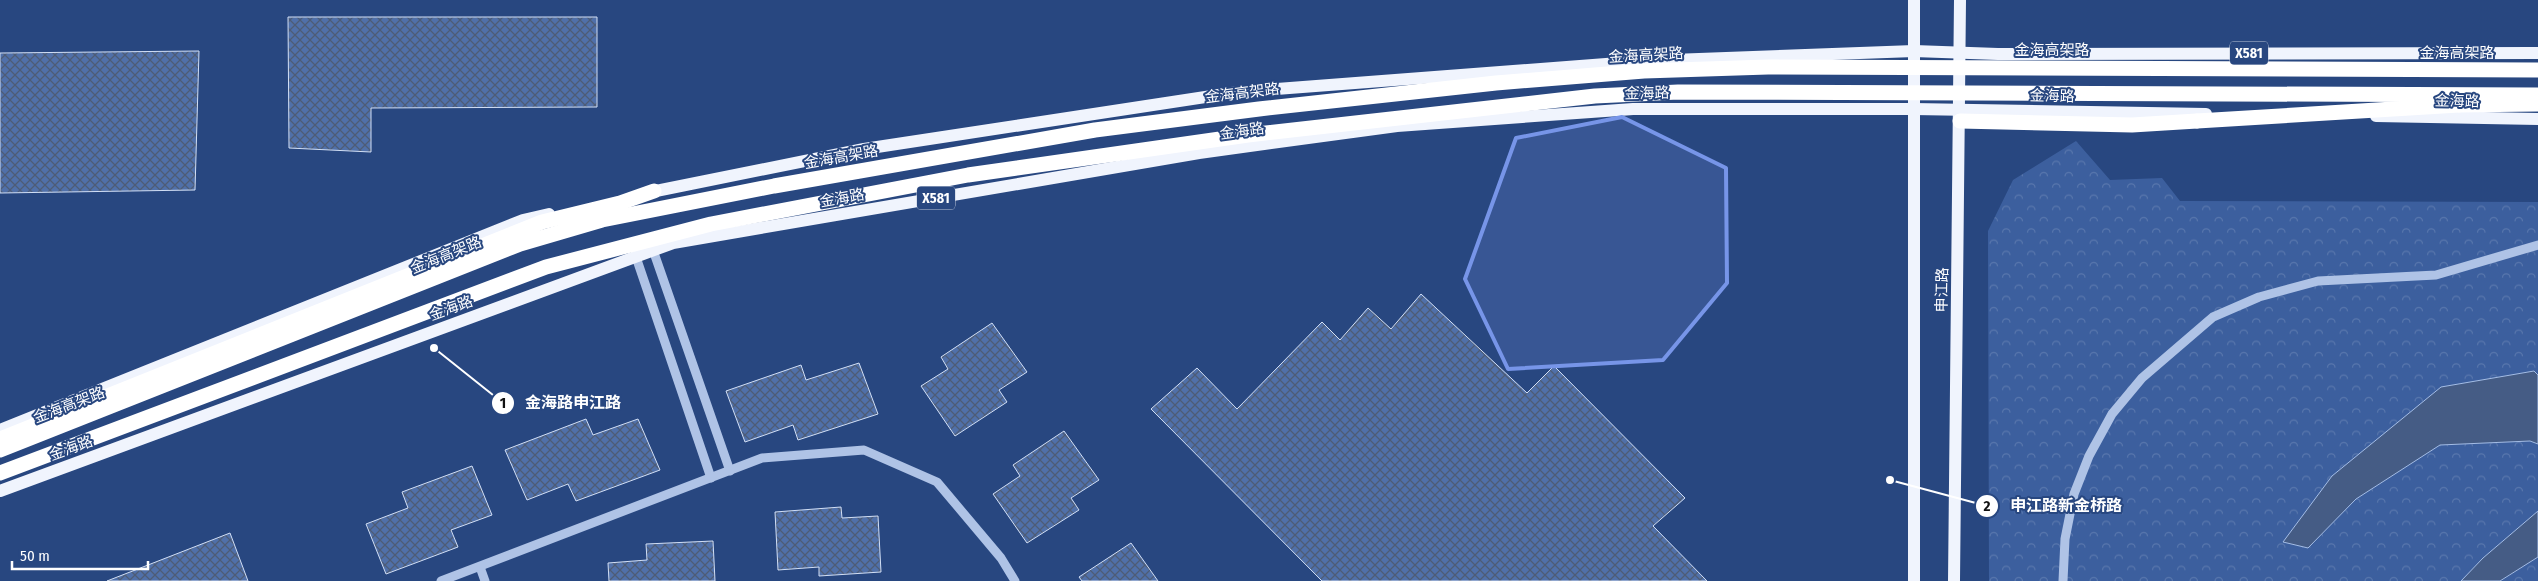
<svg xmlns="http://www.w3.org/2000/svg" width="2538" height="581" viewBox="0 0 2538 581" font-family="'Fira Sans Condensed','Noto Sans SC',sans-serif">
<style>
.forest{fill:url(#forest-crowns)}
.water{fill:#455c85;stroke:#a4bde6}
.building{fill:url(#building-cross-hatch);stroke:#d2dff5}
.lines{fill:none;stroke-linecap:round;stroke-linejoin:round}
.minor{stroke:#afc3e6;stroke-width:9}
.major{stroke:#f0f4fd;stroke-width:12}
.highway{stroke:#fff;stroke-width:15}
.highway-bridge{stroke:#fff;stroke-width:15}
.marked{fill:#7795e8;fill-opacity:0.2;stroke:#7795e8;stroke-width:4;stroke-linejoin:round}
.labels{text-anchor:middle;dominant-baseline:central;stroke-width:4;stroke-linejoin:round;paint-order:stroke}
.shield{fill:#284780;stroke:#bec8d9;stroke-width:1}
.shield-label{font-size:14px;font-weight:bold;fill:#fff}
.street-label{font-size:15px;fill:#fff;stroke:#284780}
.leader{fill:none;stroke:#fff;stroke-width:2}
.callout-dot{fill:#fff;stroke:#284780;stroke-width:2}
.mark-label{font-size:15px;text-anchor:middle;font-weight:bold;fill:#111}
.callout-label{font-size:16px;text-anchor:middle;font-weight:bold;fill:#fff;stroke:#284780;stroke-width:4;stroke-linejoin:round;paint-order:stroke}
</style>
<defs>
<pattern id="forest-crowns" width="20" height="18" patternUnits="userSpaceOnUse" patternTransform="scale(1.25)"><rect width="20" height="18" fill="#3c5f9e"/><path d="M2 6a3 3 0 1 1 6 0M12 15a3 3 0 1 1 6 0" fill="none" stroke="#5977ad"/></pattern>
<pattern id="building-cross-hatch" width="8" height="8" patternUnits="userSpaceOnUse" patternTransform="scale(1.25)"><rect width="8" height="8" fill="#5070a9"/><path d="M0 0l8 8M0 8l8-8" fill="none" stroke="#4e5c76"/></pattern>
</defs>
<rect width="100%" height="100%" fill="#284780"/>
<!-- forest -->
<g class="forest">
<path d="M 2076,141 L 2110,180 L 2162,178 L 2180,201 L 2538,202 L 2538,375 L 2534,371 L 2441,387 L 2308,548 L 2356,499 L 2440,445 L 2530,441 L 2538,444 L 2538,511 L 2483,558 L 2461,581 L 1989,581 L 1988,231 L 2013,180 Z"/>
<path d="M 2538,557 L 2538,581 L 2500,581 L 2501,581 Z"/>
</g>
<!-- water -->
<g class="water">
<path d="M 2534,371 L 2538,375 L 2538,444 L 2530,441 L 2440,445 L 2356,499 L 2308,548 L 2283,542 L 2332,476 L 2441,387 Z"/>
<path d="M 2538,511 L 2538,557 L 2500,581 L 2461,581 L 2483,558 Z"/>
</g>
<!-- building -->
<g class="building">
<path d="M 288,17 L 597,17 L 597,107 L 371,108 L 371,152 L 289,148 Z"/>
<path d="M 199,51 L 195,190 L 0,193 L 0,53 Z"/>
<path d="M 1421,294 L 1527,393 L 1554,366 L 1685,498 L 1653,526 L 1707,581 L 1322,581 L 1151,409 L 1197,368 L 1237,409 L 1322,322 L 1340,340 L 1368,308 L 1391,329 Z"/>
<path d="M 992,323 L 1027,372 L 999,390 L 1007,402 L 955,436 L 921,386 L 948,369 L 941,357 Z"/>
<path d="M 859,363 L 878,414 L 798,440 L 793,425 L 745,442 L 726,391 L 801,365 L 806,380 Z"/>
<path d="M 586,419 L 593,435 L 638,419 L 660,470 L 576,501 L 568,484 L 527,500 L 505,450 Z"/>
<path d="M 1064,431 L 1099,480 L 1071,498 L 1079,510 L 1027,543 L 993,494 L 1020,476 L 1013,465 Z"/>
<path d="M 472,466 L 492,515 L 451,530 L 458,547 L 386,574 L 366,524 L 408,508 L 402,492 Z"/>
<path d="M 841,507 L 842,518 L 878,516 L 881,572 L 819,576 L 819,567 L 778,570 L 775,512 Z"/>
<path d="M 230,533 L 248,581 L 107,581 Z"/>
<path d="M 713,541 L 715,581 L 609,581 L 608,563 L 647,560 L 646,544 Z"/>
<path d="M 1131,543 L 1158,581 L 1082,581 L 1079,577 Z"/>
</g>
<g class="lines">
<!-- minor -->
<g class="minor">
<path d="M 653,250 L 730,471"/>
<path d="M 636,257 L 711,478"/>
<path d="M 480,567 L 485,581"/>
<path d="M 441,581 L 762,458 L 864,450 L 937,482 L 1001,558 L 1015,581"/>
<path d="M 2063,581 L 2065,539 L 2074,494 L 2089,456 L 2112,414 L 2142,378 L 2213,317 L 2259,297 L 2318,281 L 2436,275 L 2538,245"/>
</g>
<!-- major -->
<g class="major">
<path d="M 2376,116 L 2538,119"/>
<path d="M 646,193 L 864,149 L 1238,92 L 1645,61 L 1914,51 L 1998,54 L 2538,53"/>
<path d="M 0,430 L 523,220 L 549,214"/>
<path d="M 0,491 L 673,243 L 1199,153 L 1397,126 L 1633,109 L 1913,109 L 2206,114"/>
<path d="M 1914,581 L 1914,0"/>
<path d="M 1954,581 L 1960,0"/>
</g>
<!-- highway -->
<g class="highway">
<path d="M 2459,105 L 2538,104"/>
<path d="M 1960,121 L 2132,125 L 2197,121"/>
<path d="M 0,439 L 542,222 L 620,203 L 654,191"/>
</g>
<!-- highway-bridge -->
<g class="highway-bridge">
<path d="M 2197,121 L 2459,105"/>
<path d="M 0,450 L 520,244 L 602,220 L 774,186 L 1095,130 L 1259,109 L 1496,83 L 1644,71 L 1768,67 L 2538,70"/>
<path d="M 0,473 L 546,267 L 711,224 L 968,175 L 1248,135 L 1595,96 L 1678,92 L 2538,95"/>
</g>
</g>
<!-- marked area -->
<path class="marked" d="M 1622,117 L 1726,168 L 1727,283 L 1663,360 L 1508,369 L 1465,279 L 1516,138 Z"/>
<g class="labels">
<!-- shield labels -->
<g class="shield">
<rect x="2230" y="41.5" width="38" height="23" rx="4"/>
<rect x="917" y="186.5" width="38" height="23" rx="4"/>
</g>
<g class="shield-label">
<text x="2249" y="53">X581</text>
<text x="936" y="198">X581</text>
</g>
<!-- street labels -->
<g class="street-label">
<text x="2052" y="50">金海高架路</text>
<text x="2457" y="53">金海高架路</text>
<text transform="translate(1646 55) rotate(-3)">金海高架路</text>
<text transform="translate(1242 93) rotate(-7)">金海高架路</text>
<text transform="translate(1647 93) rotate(-1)">金海路</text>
<text transform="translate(2052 96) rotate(1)">金海路</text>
<text transform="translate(2457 101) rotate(1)">金海路</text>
<text transform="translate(1242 131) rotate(-8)">金海路</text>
<text transform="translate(841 157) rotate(-10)">金海高架路</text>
<text transform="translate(842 198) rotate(-10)">金海路</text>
<text transform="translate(446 255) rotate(-22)">金海高架路</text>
<text transform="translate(1942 290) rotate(-89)">申江路</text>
<text transform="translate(451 308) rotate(-20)">金海路</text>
<text transform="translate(69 405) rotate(-21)">金海高架路</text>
<text transform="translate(71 448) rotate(-20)">金海路</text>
</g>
</g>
<!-- callouts -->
<path class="leader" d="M434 348L503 403M1890 480L1987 506"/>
<g class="callout-dot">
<circle cx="434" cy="348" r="5"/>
<circle cx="1890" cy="480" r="5"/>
<circle cx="503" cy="403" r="12"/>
<circle cx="1987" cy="506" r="12"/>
</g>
<g class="mark-label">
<text x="503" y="408">1</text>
<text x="1987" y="511">2</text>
</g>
<g class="callout-label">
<text x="573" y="408">金海路申江路</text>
<text x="2066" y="511">申江路新金桥路</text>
</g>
<!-- scale -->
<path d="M12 561v8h136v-8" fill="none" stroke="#ffffff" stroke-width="2.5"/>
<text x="20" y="561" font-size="15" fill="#ffffff" stroke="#284780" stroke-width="4" paint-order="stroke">50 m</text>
</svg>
